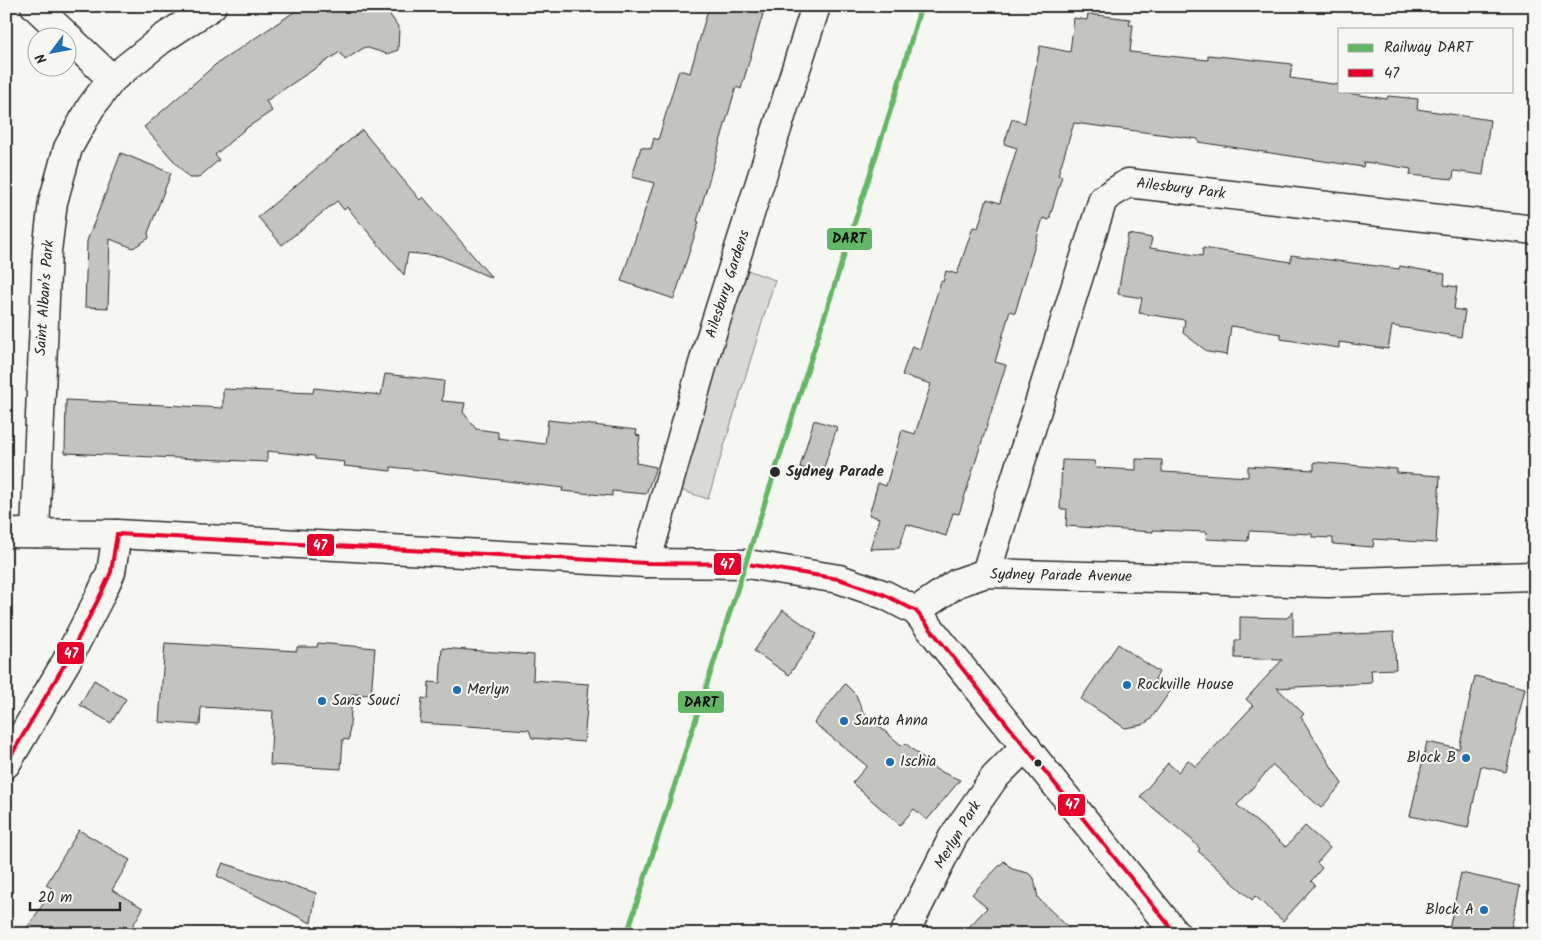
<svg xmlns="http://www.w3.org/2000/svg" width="1541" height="940" viewBox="0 0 1541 940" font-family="Kalam,sans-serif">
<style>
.green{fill:#d9d9d5;stroke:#828280}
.building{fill:#c3c3c0;stroke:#2b2b2b}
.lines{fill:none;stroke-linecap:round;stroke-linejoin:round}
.minor-casing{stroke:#2b2b2b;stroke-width:31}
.tertiary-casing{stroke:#2b2b2b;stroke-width:31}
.minor{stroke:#f6f6f2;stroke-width:28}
.tertiary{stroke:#f6f6f2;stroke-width:28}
.bus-1-casing{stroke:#f6f6f2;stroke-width:8}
.bus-1{stroke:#e4002b;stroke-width:4}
.rail-1-casing{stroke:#f6f6f2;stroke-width:9}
.rail-1{stroke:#62b665;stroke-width:5}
.stop-dot{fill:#2b2b2b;stroke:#f6f6f2;stroke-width:2}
.poi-dot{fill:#1f6fb2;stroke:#f6f6f2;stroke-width:2}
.labels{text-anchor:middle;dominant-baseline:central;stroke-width:4;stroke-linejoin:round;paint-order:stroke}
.street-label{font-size:15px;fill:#2b2b2b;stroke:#f6f6f2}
.stop-label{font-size:15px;font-weight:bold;fill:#2b2b2b;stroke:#f6f6f2;text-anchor:start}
.poi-label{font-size:15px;fill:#2b2b2b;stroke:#f6f6f2;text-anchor:start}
.line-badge{stroke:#f6f6f2;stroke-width:2}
.badge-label{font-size:14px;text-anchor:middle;font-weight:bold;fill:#fff}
.pale-badge-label{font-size:14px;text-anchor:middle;font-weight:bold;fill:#111}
</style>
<rect width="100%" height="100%" fill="#f6f6f2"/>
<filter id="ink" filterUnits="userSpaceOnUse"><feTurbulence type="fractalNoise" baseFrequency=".02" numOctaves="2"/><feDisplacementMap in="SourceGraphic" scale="10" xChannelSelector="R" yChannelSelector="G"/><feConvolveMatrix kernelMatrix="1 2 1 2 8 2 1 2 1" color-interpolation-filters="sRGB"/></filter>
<g filter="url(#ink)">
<!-- green -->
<path class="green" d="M 745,269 L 775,280 L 708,499 L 680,490 Z"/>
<!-- building -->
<g class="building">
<path d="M 303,6 L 384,6 L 399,28 L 398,50 L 387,54 L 365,47 L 345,60 L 340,52 L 266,101 L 272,111 L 245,129 L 215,155 L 219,160 L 198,178 L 189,178 L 144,127 L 215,65 Z"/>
<path d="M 709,6 L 735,6 L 763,14 L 741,89 L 736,87 L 697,221 L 699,222 L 674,299 L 621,281 L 654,183 L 632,177 L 641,147 L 651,149 L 654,138 L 658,140 L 679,70 L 690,73 Z"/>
<path d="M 1088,14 L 1130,19 L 1129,25 L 1133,25 L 1130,52 L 1208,60 L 1208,55 L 1292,64 L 1290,78 L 1340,85 L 1340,92 L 1387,99 L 1388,96 L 1418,99 L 1417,109 L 1490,120 L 1483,175 L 1454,171 L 1453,179 L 1410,175 L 1411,169 L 1387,165 L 1364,162 L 1363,167 L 1198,142 L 1198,139 L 1074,123 L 1058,175 L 1062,176 L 1049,220 L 1043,218 L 1015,313 L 1010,311 L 995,362 L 1006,365 L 959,514 L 953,513 L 946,536 L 907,524 L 899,548 L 870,549 L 879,518 L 869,515 L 878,483 L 886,486 L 902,430 L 915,434 L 931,384 L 902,375 L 912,346 L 920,349 L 941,281 L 943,282 L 946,271 L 957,274 L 973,227 L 978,228 L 987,199 L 1000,203 L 1017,148 L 1004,144 L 1012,119 L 1025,123 L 1040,46 L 1070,52 L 1074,18 L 1087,20 Z"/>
<path d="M 362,130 L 420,200 L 423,197 L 492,278 L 441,256 L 408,253 L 404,275 L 347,207 L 344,210 L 337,201 L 282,245 L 258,217 Z"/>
<path d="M 121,153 L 171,173 L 148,233 L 149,238 L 133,248 L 110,239 L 108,308 L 85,307 L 87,241 Z"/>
<path d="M 1128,234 L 1152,238 L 1150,248 L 1202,256 L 1203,248 L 1291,262 L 1291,255 L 1399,269 L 1400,266 L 1445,274 L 1444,285 L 1457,287 L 1454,309 L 1465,311 L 1461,337 L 1392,326 L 1388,349 L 1339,342 L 1339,348 L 1281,339 L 1281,334 L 1231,326 L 1227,355 L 1208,352 L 1183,333 L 1185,320 L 1139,313 L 1142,298 L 1118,294 Z"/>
<path d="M 385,374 L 444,381 L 442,401 L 465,403 L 463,412 L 476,429 L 498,432 L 498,438 L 545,444 L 548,420 L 637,430 L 636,435 L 640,436 L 636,463 L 656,467 L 646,494 L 612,491 L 612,496 L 562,491 L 563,488 L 420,470 L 391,467 L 391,471 L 344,466 L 345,462 L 315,459 L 315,456 L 267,451 L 267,462 L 65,453 L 66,400 L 223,408 L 223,389 L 313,393 L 314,388 L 381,395 Z"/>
<path d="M 814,420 L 837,427 L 822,474 L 800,467 Z"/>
<path d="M 1136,459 L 1162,460 L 1162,472 L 1201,474 L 1248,477 L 1248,466 L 1314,470 L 1314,462 L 1397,469 L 1397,473 L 1440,476 L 1436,543 L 1374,539 L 1373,547 L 1333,544 L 1333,538 L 1312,537 L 1312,534 L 1249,531 L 1248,541 L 1206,539 L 1207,532 L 1153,530 L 1153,532 L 1066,526 L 1067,509 L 1060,509 L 1062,460 L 1094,461 L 1096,468 L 1136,470 Z"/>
<path d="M 783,610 L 817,634 L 789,675 L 754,651 Z"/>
<path d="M 1293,611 L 1293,637 L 1394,632 L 1396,669 L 1371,670 L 1372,683 L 1277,688 L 1304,714 L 1301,717 L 1342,784 L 1321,808 L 1273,765 L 1237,805 L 1286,847 L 1305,826 L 1330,848 L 1317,863 L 1322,868 L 1311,881 L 1315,885 L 1283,921 L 1255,896 L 1252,900 L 1198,851 L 1200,849 L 1192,840 L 1140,797 L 1168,763 L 1178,772 L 1188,760 L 1196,767 L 1253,706 L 1246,699 L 1282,660 L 1235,658 L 1235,640 L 1240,640 L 1240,617 L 1287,618 Z"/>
<path d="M 165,643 L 297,651 L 297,647 L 317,647 L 318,643 L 375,648 L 371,695 L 352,694 L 349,740 L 343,739 L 341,769 L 270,765 L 273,711 L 201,707 L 200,725 L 159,722 Z"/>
<path d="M 1118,644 L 1159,672 L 1155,679 L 1171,690 L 1150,720 L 1142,725 L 1125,728 L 1081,699 Z"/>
<path d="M 442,648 L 534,655 L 533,680 L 589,684 L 584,742 L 532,738 L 529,730 L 420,723 L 422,698 L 428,699 L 429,682 L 440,683 Z"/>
<path d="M 1475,676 L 1525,688 L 1506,772 L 1481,766 L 1468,828 L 1410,816 L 1427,742 L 1459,749 Z"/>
<path d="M 94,680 L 126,699 L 111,723 L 80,705 Z"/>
<path d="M 845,684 L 856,695 L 863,712 L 902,746 L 905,743 L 937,770 L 960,780 L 927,820 L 914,809 L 900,825 L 852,783 L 867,766 L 814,723 Z"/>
<path d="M 79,830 L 130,860 L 112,890 L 143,908 L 128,934 L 23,934 L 53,889 L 46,885 Z"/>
<path d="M 1004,861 L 1012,869 L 1028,873 L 1034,878 L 1038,898 L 1075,934 L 962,934 L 987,908 L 972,894 Z"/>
<path d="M 223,863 L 316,893 L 311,923 L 217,876 Z"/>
<path d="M 1461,873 L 1520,886 L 1510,934 L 1448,934 Z"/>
</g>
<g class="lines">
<!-- minor casing -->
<g class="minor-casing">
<g id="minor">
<path d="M 35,6 L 112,79"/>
<path d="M 35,533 L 47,251 L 53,202 L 68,148 L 91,107 L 112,79 L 162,39 L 212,6"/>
<path d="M 646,563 L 708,346 L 816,6"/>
<path d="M 986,573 L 1103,199 L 1128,183 L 1535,230"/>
<path d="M 916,611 L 957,583 L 986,573 L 1327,583 L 1535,576"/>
<path d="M 904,934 L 953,837 L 994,778 L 1026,746"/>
</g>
</g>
<!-- tertiary casing -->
<g class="tertiary-casing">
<g id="tertiary">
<path d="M 6,533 L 117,534 L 646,563 L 747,564 L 839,579 L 885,595 L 916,611 L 1176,934"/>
<path d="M 6,764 L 66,662 L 99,598 L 111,572 L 117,534"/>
</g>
</g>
<!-- minor -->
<use href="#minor" class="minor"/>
<!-- tertiary -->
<use href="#tertiary" class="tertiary"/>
<!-- bus-1 casing -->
<g class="bus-1-casing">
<g id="bus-1">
<path d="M 117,534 L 646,563 L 747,564 L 839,579 L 885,595 L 916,611 L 1176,934"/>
<path d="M 6,764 L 66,662 L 99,598 L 111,572 L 117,534"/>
</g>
</g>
<!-- bus-1 -->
<use href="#bus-1" class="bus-1"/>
<!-- rail-1 casing -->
<g class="rail-1-casing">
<path id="rail-1" d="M 627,934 L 896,93 L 921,6"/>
</g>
<!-- rail-1 -->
<use href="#rail-1" class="rail-1"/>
</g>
</g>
<!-- markers -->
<g class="stop-dot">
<circle cx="775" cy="472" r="6"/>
<circle cx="1038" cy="763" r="4.5"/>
</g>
<g class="poi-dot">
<circle cx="1127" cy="685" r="5"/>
<circle cx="457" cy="690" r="5"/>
<circle cx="322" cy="701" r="5"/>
<circle cx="844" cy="721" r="5"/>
<circle cx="1466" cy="758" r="5"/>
<circle cx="890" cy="762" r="5"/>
<circle cx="1484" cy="910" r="5"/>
</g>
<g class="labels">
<!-- street labels -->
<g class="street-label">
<text transform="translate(1181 189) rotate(7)">Ailesbury Park</text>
<text transform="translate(728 284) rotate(-72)">Ailesbury Gardens</text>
<text transform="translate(45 298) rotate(-86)">Saint Alban's Park</text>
<text transform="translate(1061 576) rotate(1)">Sydney Parade Avenue</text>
<text transform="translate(958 835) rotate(-59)">Merlyn Park</text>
</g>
<!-- stop labels -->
<g class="stop-label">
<text x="786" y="472">Sydney Parade</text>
</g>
<!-- poi labels -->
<g class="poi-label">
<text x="1137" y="685">Rockville House</text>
<text x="467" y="690">Merlyn</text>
<text x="332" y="701">Sans Souci</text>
<text x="854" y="721">Santa Anna</text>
<text x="1456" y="758" text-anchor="end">Block B</text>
<text x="900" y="762">Ischia</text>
<text x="1474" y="910" text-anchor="end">Block A</text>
</g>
</g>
<g class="line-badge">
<rect x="826" y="227" width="47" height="24" rx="5" fill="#62b665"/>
<rect x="306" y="533" width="29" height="24" rx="5" fill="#e4002b"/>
<rect x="713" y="552" width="29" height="24" rx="5" fill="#e4002b"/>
<rect x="56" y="641" width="29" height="24" rx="5" fill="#e4002b"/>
<rect x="677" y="690" width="48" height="24" rx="5" fill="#62b665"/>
<rect x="1057" y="793" width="29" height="24" rx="5" fill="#e4002b"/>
</g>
<g class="badge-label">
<text x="320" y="550">47</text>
<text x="727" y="569">47</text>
<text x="71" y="658">47</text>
<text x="1072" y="809">47</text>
</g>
<g class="pale-badge-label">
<text x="849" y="243">DART</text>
<text x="701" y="707">DART</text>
</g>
<!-- margin -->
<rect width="1541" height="940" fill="none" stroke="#f6f6f2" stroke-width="25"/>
<rect x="12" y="12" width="1516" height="915" fill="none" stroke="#2b2b2b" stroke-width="2" filter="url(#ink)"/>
<!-- legend -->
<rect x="1338" y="28" width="175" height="65" fill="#f6f6f2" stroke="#a5a5a2"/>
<rect x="1348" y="44" width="25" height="8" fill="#62b665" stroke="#a5a5a2"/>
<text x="1384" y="52" font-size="15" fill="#2b2b2b">Railway DART</text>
<rect x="1348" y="69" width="25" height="8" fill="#e4002b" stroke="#a5a5a2"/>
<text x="1384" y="78" font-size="15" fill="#2b2b2b">47</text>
<!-- north arrow -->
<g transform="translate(52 52) rotate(238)"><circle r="24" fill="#f6f6f2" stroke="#a5a5a2"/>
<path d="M0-4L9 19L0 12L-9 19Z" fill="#1f6fb2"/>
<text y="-8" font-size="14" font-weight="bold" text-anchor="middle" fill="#2b2b2b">N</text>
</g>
<!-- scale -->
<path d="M30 902v8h90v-8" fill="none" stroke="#2b2b2b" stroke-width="2.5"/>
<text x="38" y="902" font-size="15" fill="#2b2b2b" stroke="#f6f6f2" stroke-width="4" paint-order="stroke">20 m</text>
</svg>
